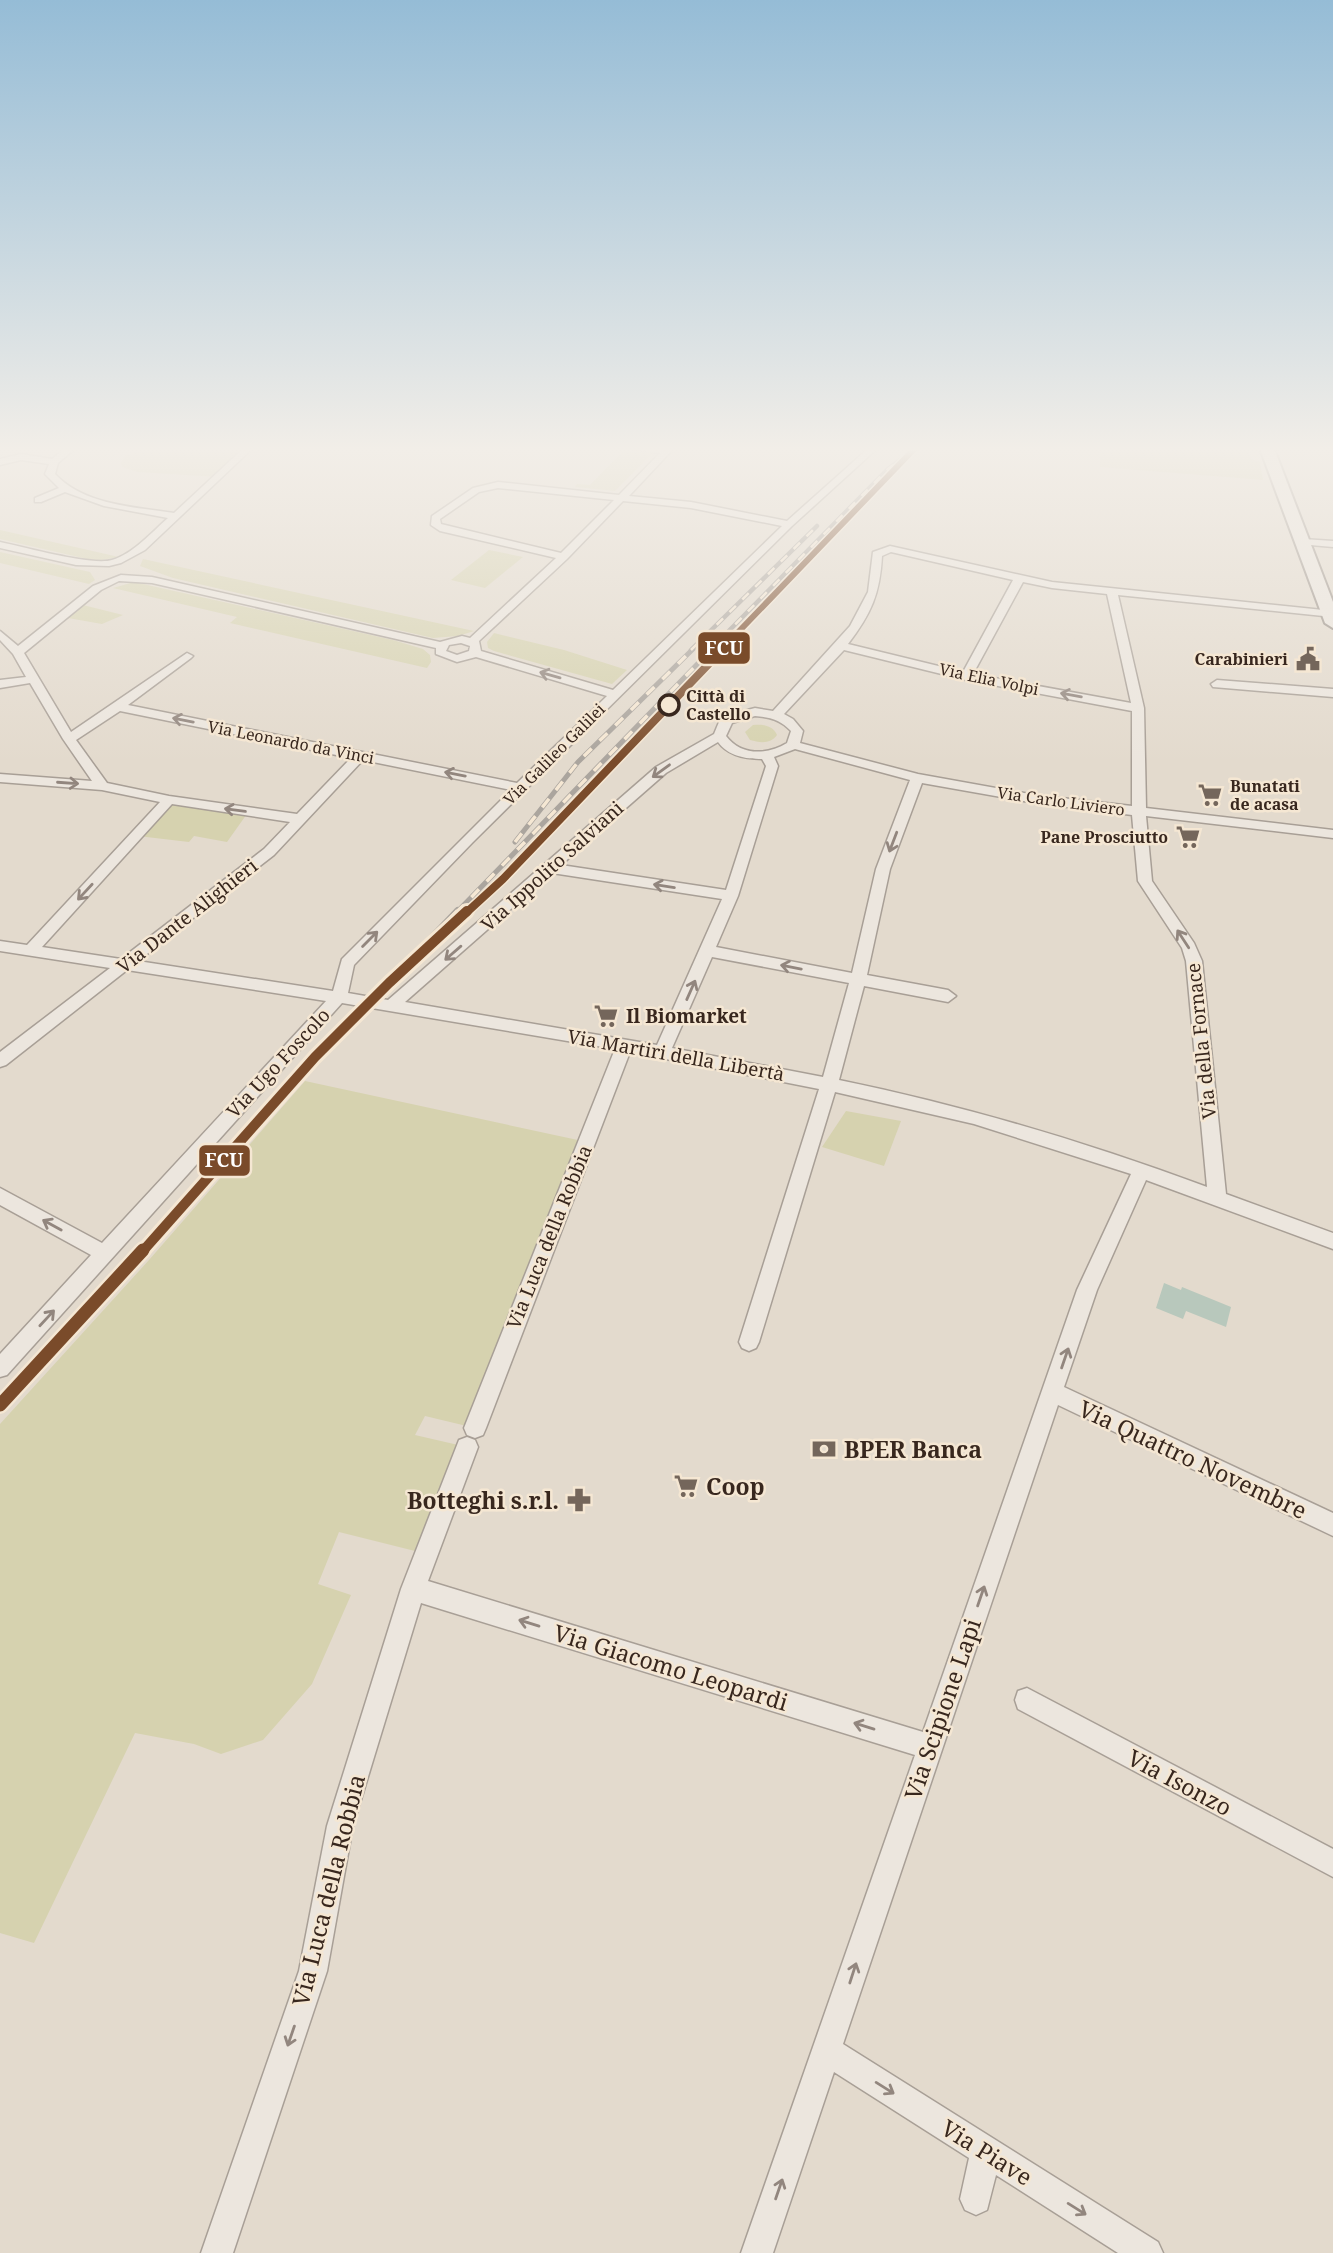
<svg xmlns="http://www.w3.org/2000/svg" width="1333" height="2253" viewBox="0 0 1333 2253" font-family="'Noto Serif',serif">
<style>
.green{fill:#d6d2af}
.water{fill:#b8c8bc}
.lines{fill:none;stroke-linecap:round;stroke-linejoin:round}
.street-casing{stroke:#a89f96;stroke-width:3}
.secondary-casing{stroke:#988f86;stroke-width:4}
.street{fill:#ece6de;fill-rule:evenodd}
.secondary{fill:#ece6de;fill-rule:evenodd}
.rail-far2-casing{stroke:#aba59e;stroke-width:4.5}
.rail-far1-casing{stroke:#aba59e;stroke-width:5}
.rail-casing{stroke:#aba59e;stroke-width:8}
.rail-far2{stroke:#f5e7d3;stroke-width:2.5;stroke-dasharray:9;stroke-linecap:butt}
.rail-far1{stroke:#f5e7d3;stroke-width:3.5;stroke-dasharray:11;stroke-linecap:butt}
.rail{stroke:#f5e7d3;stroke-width:5;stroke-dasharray:15;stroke-linecap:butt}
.rail-1-far3-casing{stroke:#f5e7d3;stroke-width:9}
.rail-1-far2-casing{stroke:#f5e7d3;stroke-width:11}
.rail-1-far1-casing{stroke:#f5e7d3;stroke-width:16}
.rail-1-casing{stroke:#f5e7d3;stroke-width:18}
.rail-1-far3{stroke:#7a4b2a;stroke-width:6}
.rail-1-far2{stroke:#7a4b2a;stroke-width:8}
.rail-1-far1{stroke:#7a4b2a;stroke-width:10}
.rail-1{stroke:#7a4b2a;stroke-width:13}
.oneway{stroke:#92867e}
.stop-dot{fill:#f5e7d3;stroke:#38271e;stroke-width:3.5}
.labels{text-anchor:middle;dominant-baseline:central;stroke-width:5;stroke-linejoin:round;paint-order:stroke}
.far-poi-label{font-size:16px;font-weight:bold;fill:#38271e;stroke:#f5e7d3;text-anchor:end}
.far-street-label{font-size:16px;fill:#38271e;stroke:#f5e7d3}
.far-stop-label{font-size:16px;font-weight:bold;fill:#38271e;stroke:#f5e7d3;text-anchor:start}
.street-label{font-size:19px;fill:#38271e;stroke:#f5e7d3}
.poi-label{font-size:19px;font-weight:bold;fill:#38271e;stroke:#f5e7d3;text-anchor:start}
.near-poi-label{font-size:23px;font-weight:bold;fill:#38271e;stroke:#f5e7d3;text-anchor:start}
.near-street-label{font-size:23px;fill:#38271e;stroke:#f5e7d3}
.line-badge{stroke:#f5e7d3;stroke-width:2.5}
.badge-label{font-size:19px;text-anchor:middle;font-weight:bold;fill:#fff}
</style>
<rect width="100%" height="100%" fill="#e3dacd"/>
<!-- green -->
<g class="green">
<path d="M 153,446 L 246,451 L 218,477 L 138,472 L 122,467 L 121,463 L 125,456 Z"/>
<path d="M 562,446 L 653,453 L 615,491 L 575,487 L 577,484 L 590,485 L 622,452 Z"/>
<path d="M 1043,446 L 1246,446 L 1251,459 L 1260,462 L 1263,480 L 1100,467 L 1100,450 Z"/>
<path d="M 0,530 L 119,557 L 96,561 L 0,539 Z"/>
<path d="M 489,550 L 523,557 L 485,588 L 451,580 Z"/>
<path d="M 0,552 L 90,572 L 95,580 L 89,584 L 0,563 Z"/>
<path d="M 143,559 L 474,631 L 458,636 L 433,638 L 173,578 L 140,566 Z"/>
<path d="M 134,582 L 393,640 L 423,649 L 430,655 L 431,662 L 427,668 L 230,623 L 237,617 L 113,588 Z"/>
<path d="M 83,605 L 123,615 L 102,624 L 68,618 Z"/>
<path d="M 494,633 L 564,650 L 627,670 L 612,684 L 494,651 L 488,648 L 487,642 Z"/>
<path d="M 753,725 C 762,724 773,725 777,735 C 771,744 760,743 750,740 L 745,732 Z"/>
<path d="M 169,800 L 249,811 L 227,842 L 194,836 L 189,842 L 138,836 Z"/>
<path d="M 305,1081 L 587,1142 L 475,1428 L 425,1416 L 415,1435 L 467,1447 L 427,1554 L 339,1532 L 318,1584 L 351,1595 L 312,1684 L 263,1740 L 221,1754 L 194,1744 L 135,1733 L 34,1943 L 0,1933 L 0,1424 L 149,1260 Z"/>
<path d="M 846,1111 L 901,1121 L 884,1166 L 822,1147 Z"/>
</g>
<!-- water -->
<path class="water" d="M 1164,1283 L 1181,1290 L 1182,1287 L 1231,1307 L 1226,1327 L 1186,1311 L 1183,1319 L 1156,1308 Z"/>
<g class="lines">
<!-- street casing -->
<g class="street-casing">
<g id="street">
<path d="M 68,446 L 78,446 L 58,463 L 55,474 C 84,505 134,507 174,513 L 246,446 L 255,446 L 145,550 L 121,563 L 109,566 L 76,565 L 0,548 L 0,542 C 24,547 92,566 112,560 C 133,554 152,532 168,518 L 104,506 L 65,492 L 41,502 L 35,502 L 35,498 L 59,488 L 45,474 L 49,464 L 21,460 L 0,465 L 0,459 L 21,454 L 52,459 Z"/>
<path d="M 611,446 L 665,448 L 676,446 L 629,496 L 691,502 L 787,521 L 871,446 L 880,446 L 792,526 L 473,842 L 354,965 L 348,993 L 388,1000 L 656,767 L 714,734 L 719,722 L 728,715 L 755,708 L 773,711 L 850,626 L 868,592 L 873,552 L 890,546 L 1052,582 L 1333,611 L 1333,617 L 1118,595 L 1144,708 L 1146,808 L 1333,830 L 1333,838 L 1146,816 L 1152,881 L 1194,943 L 1202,961 L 1226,1194 L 1333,1233 L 1333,1249 L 1146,1180 L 1097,1290 L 1064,1387 L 1333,1513 L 1333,1536 L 1058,1405 L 843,2044 L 1158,2242 L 1163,2253 L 1118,2253 L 996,2175 L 987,2210 L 976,2215 L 965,2210 L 960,2199 L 969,2158 L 834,2072 L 773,2253 L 741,2253 L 915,1755 L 421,1603 L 353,1826 L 327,1971 L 233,2253 L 201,2253 L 299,1971 L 327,1826 L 401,1589 L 459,1440 L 467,1437 L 475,1440 L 478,1447 L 428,1581 L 923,1732 L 1077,1290 L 1131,1174 L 974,1124 L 835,1092 L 759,1342 L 756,1348 L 749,1351 L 742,1348 L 739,1342 L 819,1089 L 630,1052 L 486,1428 L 483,1435 L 475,1438 L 467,1435 L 464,1428 L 615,1049 L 342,1003 L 7,1375 L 0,1377 L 0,1354 L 91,1255 L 0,1205 L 0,1188 L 102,1243 L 326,1001 L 127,970 L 6,1065 L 0,1067 L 0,1052 L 110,968 L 0,951 L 0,941 L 27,945 L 160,802 L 102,790 L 0,782 L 0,774 L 92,781 L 63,739 L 30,683 L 0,688 L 0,680 L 26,677 L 13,654 L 0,640 L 0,631 L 18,646 L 93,586 L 121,575 L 152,577 L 440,642 L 462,636 L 470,638 L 556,558 L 440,531 L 431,525 L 432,516 L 473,488 L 498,482 L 619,495 L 660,453 ZM 498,488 L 614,500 L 561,553 L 441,524 L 440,519 L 479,492 ZM 623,501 L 691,508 L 782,526 L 613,690 L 481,651 L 479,641 L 567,559 ZM 891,552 L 1013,580 L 963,672 L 848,644 C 871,614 880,594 882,556 ZM 119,581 L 152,583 L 436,648 L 436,654 L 457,662 L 476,657 L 607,696 L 517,783 L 128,705 L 191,658 L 193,656 L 187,653 L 71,732 L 24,653 L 101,590 ZM 1023,582 L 1052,588 L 1107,594 L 1131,703 L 973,674 ZM 461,643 L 470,646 L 469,651 L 457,655 L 446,651 L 449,645 ZM 844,650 L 966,680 L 1132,711 L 1132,806 L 1035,795 L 918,774 L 800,743 L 803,731 L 793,719 L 784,714 ZM 120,711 L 351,758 L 297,814 L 169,796 L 107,783 L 76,740 ZM 755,716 C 770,717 781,720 791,731 L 787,743 C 767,755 741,756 726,736 L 732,723 ZM 718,742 C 728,756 745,759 762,759 L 766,766 L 726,890 L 561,865 L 666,773 ZM 795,749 L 910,780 L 876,869 L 852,973 L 716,947 L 738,896 L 778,766 L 774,757 ZM 363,760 L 511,790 L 342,959 L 333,991 L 138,961 L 274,855 ZM 922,783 L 1035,803 L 1132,815 L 1138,881 L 1182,948 L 1186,961 L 1207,1187 C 1086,1142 965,1106 839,1080 L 864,986 L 948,1002 L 956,996 L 948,990 L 867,975 L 890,869 ZM 172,804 L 290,822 L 264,849 L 121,959 L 42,947 ZM 552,873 L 722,899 L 657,1045 L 405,1002 ZM 712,957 L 849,983 L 823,1077 L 672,1048 Z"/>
<path d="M 1303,539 L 1333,541 L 1333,547 L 1299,544 L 1299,540 Z"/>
<path d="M 1217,680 L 1333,689 L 1333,697 L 1213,687 L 1211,684 Z"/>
<path d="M 1027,1688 L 1333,1849 L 1333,1877 L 1018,1709 L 1015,1700 L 1018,1691 Z"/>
</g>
</g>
<!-- secondary casing -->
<g class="secondary-casing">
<path id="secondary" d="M 1259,446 L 1273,446 L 1333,602 L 1333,628 L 1325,623 Z"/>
</g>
<!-- street -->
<use href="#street" class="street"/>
<!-- secondary -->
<use href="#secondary" class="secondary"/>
<!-- rail-far2 casing -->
<g class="rail-far2-casing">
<g id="rail-far2">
<path d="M 691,650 L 817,526"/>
<path d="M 710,650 L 888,469 L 917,447"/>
</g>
</g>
<!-- rail-far1 casing -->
<g class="rail-far1-casing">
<g id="rail-far1">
<path d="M 515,842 L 578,762 L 693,649"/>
<path d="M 456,913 L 712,649"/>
</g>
</g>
<!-- rail casing -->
<g class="rail-casing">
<path id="rail" d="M 389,983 L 458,911"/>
</g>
<!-- rail-far2 -->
<use href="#rail-far2" class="rail-far2"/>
<!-- rail-far1 -->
<use href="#rail-far1" class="rail-far1"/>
<!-- rail -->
<use href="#rail" class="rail"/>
<!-- rail-1-far3 casing -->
<g class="rail-1-far3-casing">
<path id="rail-1-far3" d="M 721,650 L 917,446"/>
</g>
<!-- rail-1-far2 casing -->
<g class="rail-1-far2-casing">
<path id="rail-1-far2" d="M 466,913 L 503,879 L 723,649"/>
</g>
<!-- rail-1-far1 casing -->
<g class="rail-1-far1-casing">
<path id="rail-1-far1" d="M 142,1252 L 315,1057 L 389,983 L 467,911"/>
</g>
<!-- rail-1 casing -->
<g class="rail-1-casing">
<path id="rail-1" d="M 0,1405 L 143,1250"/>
</g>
<!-- rail-1-far3 -->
<use href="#rail-1-far3" class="rail-1-far3"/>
<!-- rail-1-far2 -->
<use href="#rail-1-far2" class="rail-1-far2"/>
<!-- rail-1-far1 -->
<use href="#rail-1-far1" class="rail-1-far1"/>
<!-- rail-1 -->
<use href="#rail-1" class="rail-1"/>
</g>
<!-- one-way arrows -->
<defs><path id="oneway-shaft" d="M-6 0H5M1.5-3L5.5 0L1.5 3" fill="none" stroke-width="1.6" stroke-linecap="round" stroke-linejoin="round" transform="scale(1.75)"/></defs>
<g class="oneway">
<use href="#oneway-shaft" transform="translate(550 675) rotate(-164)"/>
<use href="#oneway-shaft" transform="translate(1071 695) rotate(-170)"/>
<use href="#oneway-shaft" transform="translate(183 720) rotate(-169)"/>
<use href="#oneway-shaft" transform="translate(661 771) rotate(144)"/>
<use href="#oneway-shaft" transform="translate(455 774) rotate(-169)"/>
<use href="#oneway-shaft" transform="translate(68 783) rotate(4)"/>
<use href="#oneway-shaft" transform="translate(235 810) rotate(-172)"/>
<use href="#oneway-shaft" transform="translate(893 842) rotate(111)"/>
<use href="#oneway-shaft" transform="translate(664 886) rotate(-171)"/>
<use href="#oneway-shaft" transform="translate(85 892) rotate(133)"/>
<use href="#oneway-shaft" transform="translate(370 939) rotate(-45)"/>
<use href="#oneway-shaft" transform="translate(1183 939) rotate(-123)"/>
<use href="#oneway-shaft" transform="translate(453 953) rotate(139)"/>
<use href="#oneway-shaft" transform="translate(791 967) rotate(-169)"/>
<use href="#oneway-shaft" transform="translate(691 990) rotate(-66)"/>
<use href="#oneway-shaft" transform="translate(52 1225) rotate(-151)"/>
<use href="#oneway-shaft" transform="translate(47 1318) rotate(-47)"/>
<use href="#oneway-shaft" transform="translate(1065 1358) rotate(-71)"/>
<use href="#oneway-shaft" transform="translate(981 1596) rotate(-71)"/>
<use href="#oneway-shaft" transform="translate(529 1623) rotate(-163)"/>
<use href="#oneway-shaft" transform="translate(864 1726) rotate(-163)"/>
<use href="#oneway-shaft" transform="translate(853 1973) rotate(-72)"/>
<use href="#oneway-shaft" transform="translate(291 2036) rotate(109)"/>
<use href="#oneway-shaft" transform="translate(885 2088) rotate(32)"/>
<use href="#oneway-shaft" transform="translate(779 2189) rotate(-71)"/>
<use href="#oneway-shaft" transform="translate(1077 2209) rotate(32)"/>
</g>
<!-- sky -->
<linearGradient id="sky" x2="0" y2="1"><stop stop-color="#95bcd6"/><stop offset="0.59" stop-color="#f2eee8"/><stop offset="1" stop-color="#f2eee8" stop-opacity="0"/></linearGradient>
<rect width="1333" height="762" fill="url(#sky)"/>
<!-- icons -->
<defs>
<g id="civic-bare" transform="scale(1.89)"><path d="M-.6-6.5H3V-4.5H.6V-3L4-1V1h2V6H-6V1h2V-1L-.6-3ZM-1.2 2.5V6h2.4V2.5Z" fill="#74665b" stroke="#f5e7d3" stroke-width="2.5" paint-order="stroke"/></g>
<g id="supermarket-bare" transform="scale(1.89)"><path d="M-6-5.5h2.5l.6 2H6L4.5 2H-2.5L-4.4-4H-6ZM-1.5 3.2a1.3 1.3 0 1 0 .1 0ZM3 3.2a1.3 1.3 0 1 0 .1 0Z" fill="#74665b" stroke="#f5e7d3" stroke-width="2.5" paint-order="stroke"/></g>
<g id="bank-bare" transform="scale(1.89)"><path d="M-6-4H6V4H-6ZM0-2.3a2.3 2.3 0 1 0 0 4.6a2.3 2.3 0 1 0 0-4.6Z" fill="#74665b" stroke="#f5e7d3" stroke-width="2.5" paint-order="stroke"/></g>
<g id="pharmacy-bare" transform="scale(1.89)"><path d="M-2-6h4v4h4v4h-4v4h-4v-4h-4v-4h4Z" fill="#74665b" stroke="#f5e7d3" stroke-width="2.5" paint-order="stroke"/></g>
</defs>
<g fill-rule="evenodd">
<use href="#civic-bare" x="1308" y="659"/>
<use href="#supermarket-bare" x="1210" y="795"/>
<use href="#supermarket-bare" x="1188" y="837"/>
<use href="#supermarket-bare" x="606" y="1016"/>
<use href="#bank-bare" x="824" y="1449"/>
<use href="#supermarket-bare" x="686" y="1486"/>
<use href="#pharmacy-bare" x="579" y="1500"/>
</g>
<!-- markers -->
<circle class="stop-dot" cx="669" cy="705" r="10"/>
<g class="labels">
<!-- far-poi labels -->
<g class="far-poi-label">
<text x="1288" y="659">Carabinieri</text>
<text x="1230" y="786" text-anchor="start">Bunatati<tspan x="1230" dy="18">de acasa</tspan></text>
<text x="1168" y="837">Pane Prosciutto</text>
</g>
<!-- far-street labels -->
<g class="far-street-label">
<text transform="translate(989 679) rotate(12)">Via Elia Volpi</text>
<text transform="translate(291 742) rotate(11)">Via Leonardo da Vinci</text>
<text transform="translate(554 754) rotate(-45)">Via Galileo Galilei</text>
<text transform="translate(1061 801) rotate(8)">Via Carlo Liviero</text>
</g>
<!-- far-stop labels -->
<g class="far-stop-label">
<text x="686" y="696">Città di<tspan x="686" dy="18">Castello</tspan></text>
</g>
<!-- street labels -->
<g class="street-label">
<text transform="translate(552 866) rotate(-42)">Via Ippolito Salviani</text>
<text transform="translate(187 916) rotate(-38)">Via Dante Alighieri</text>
<text transform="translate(1201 1041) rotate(-96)">Via della Fornace</text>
<text transform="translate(676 1055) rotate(10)">Via Martiri della Libertà</text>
<text transform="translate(278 1063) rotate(-47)">Via Ugo Foscolo</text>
<text transform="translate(549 1237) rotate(-68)">Via Luca della Robbia</text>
</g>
<!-- poi labels -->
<g class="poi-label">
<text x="626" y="1016">Il Biomarket</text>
</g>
<!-- near-poi labels -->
<g class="near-poi-label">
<text x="844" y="1449">BPER Banca</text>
<text x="706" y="1486">Coop</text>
<text x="559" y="1500" text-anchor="end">Botteghi s.r.l.</text>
</g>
<!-- near-street labels -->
<g class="near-street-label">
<text transform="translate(1193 1459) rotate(25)">Via Quattro Novembre</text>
<text transform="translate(671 1667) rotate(17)">Via Giacomo Leopardi</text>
<text transform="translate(942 1709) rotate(-71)">Via Scipione Lapi</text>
<text transform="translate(1180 1782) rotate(28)">Via Isonzo</text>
<text transform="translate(328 1890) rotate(-76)">Via Luca della Robbia</text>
<text transform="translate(987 2152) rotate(32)">Via Piave</text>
</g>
</g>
<g class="line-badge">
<rect x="697" y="631" width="54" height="34" rx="7" fill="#7a4b2a"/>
<rect x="198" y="1144" width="53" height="33" rx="7" fill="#7a4b2a"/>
</g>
<g class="badge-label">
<text x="724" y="655">FCU</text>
<text x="224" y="1167">FCU</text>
</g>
</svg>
